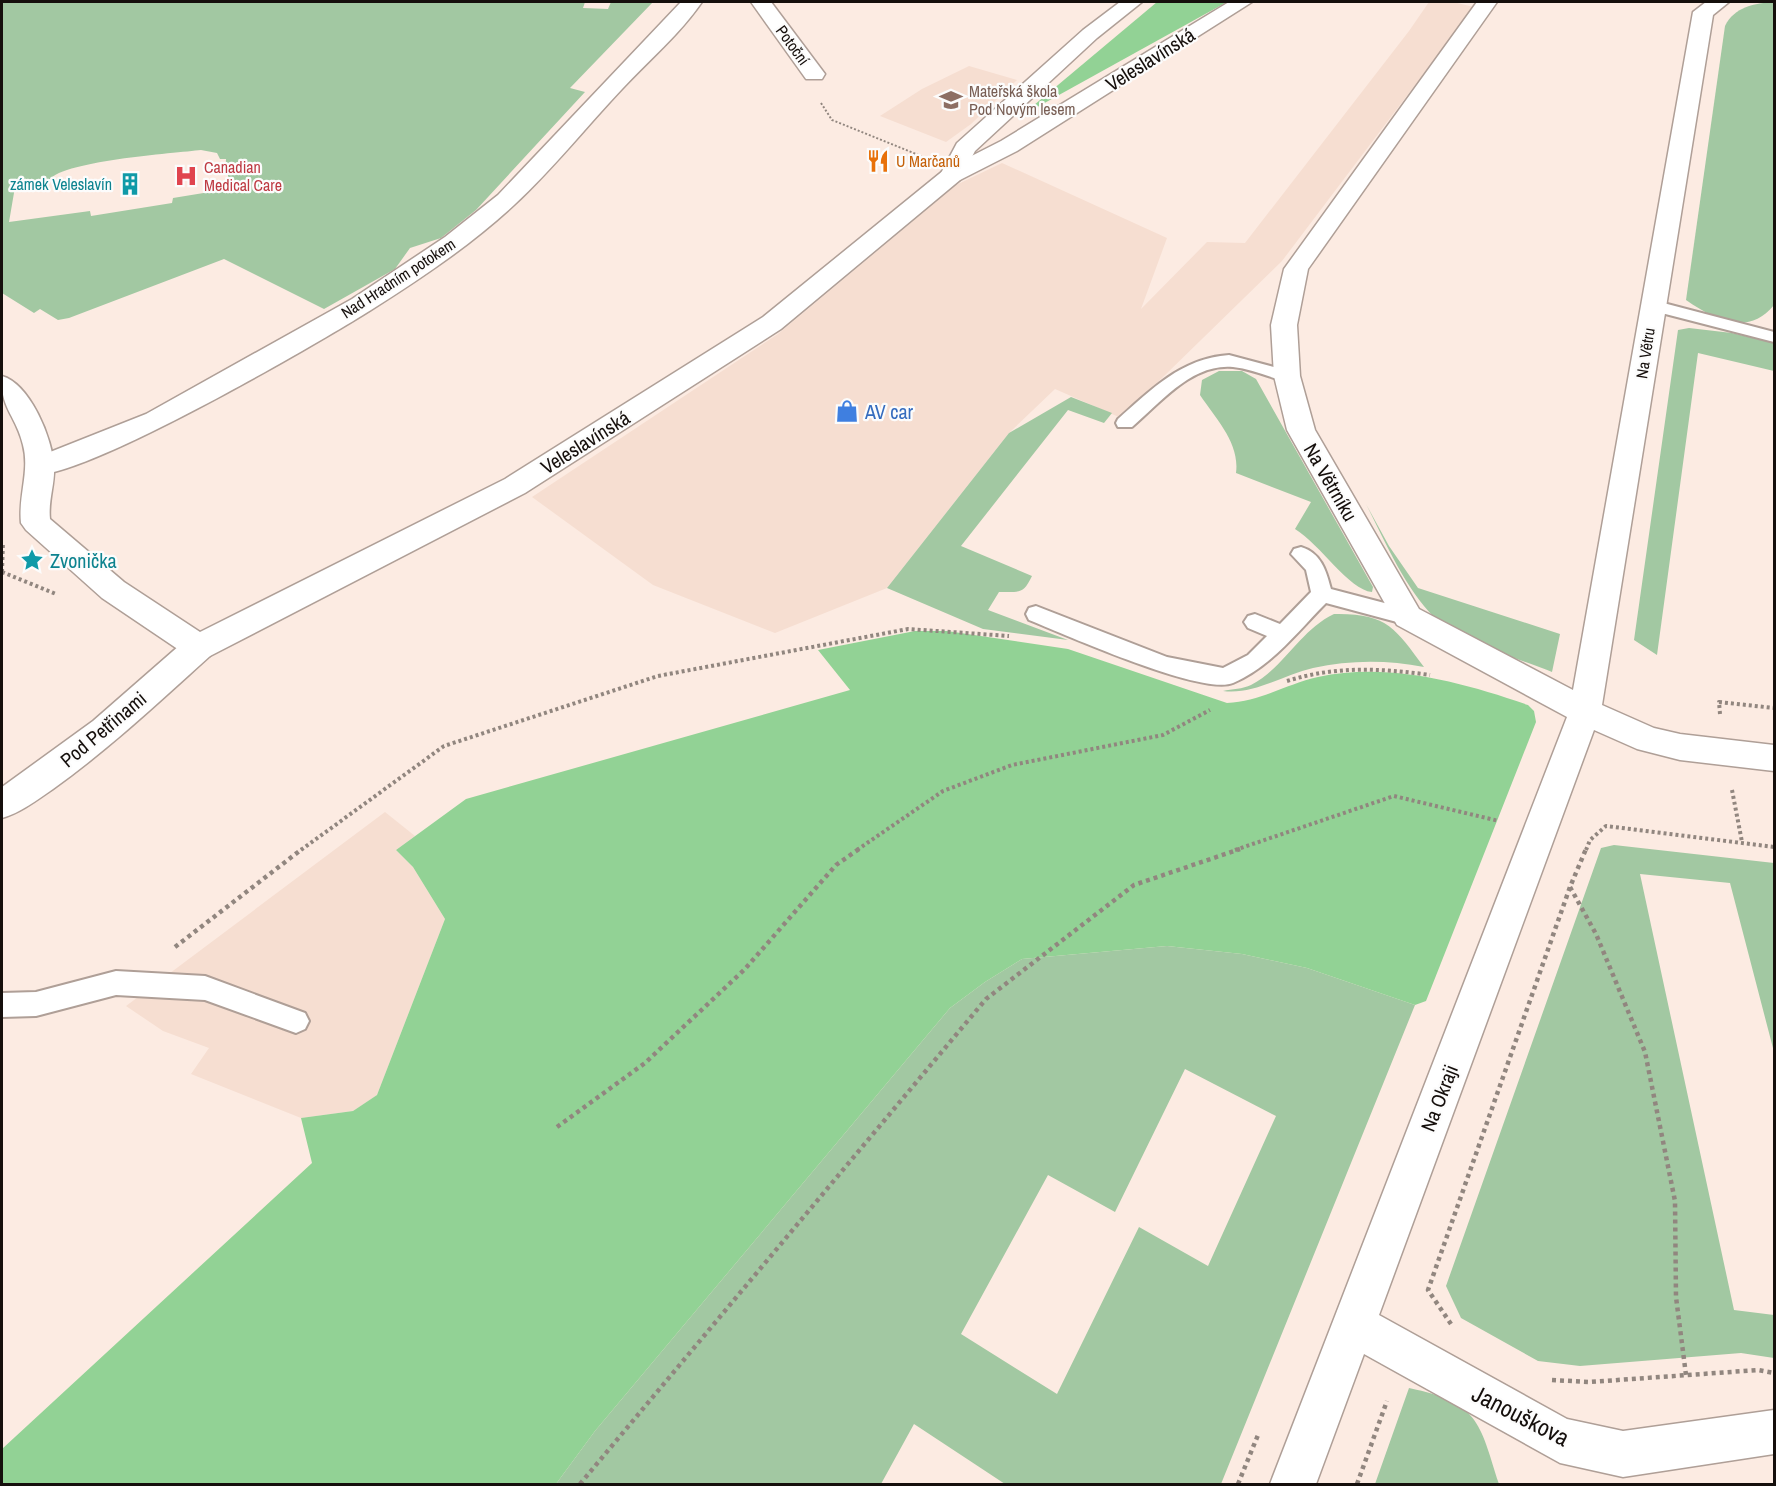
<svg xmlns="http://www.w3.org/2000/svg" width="1776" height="1486" viewBox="0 0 1776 1486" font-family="'Archivo Narrow',sans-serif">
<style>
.built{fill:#f6ded1}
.green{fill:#a2c8a2;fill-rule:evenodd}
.forest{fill:#92d295}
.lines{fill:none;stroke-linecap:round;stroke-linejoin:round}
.service-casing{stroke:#af9f97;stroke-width:4}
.minor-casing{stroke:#af9f97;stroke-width:3}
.tertiary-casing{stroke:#af9f97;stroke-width:3}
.path-far2{stroke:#91867f;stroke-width:2;stroke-dasharray:2 2;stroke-linecap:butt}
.path-far1{stroke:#91867f;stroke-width:4;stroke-dasharray:3 3;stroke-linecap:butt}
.path{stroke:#91867f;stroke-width:4.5;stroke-dasharray:4 4;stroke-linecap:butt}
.service{fill:#fff;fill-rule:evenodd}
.minor{fill:#fff;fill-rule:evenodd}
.tertiary{fill:#fff;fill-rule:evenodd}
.labels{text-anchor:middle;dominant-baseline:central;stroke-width:4.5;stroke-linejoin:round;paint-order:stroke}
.far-street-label{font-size:16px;fill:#150f0c;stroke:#fcfcfc}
.far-education-label{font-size:16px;fill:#785e54;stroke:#fcfcfc;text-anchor:start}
.far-food-label{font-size:16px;fill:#c56008;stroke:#fcfcfc;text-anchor:start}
.far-health-label{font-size:16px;fill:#be3a42;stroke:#fcfcfc;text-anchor:start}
.far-culture-label{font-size:16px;fill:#0d838f;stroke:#fcfcfc;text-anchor:end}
.street-label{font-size:20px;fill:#150f0c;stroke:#fcfcfc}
.shop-label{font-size:20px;fill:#366cbe;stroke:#fcfcfc;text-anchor:start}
.culture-label{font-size:20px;fill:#0d838f;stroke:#fcfcfc;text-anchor:start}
.near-street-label{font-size:24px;fill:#150f0c;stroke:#fcfcfc}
</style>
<rect width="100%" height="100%" fill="#fcebe2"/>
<!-- built -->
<g class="built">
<path d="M 1429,2 L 1453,2 L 1474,7 L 1282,261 L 1121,418 L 1055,389 L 1009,433 L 887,588 L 775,633 L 653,585 L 532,497 L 778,334 L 956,185 L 1002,163 L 1167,238 L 1141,309 L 1207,242 L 1245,243 L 1409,31 Z"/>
<path d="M 969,66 L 1017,80 L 971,124 L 946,142 L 880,116 L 922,89 Z"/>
<path d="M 385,812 L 415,836 L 396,850 L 413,867 L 445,919 L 377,1095 L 353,1111 L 301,1118 L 191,1074 L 209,1048 L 163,1031 L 126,1006 Z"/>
</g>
<!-- green -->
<g class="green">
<path d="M 2,2 L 585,2 L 583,8 L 608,9 L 611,2 L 653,2 L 570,88 L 585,92 L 476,210 L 441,238 L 410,248 L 395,269 L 324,309 L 224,259 L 69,318 L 58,320 L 40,309 L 34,313 L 2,293 ZM 201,150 L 217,153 L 220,159 L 226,159 L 225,174 L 228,174 L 228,189 L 173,198 L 172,203 L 91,216 L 90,211 L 9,222 L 15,187 L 48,182 C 56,161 176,153 201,150 Z"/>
<path d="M 1774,2 L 1774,305 C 1748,337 1715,320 1686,300 L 1725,26 C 1734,7 1755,3 1774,2 Z"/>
<path d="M 1689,328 L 1732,333 L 1774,343 L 1774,371 L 1698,353 L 1657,655 L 1634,640 L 1678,330 Z"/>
<path d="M 1219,371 L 1242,371 L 1256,379 L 1373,587 L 1372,592 C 1349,590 1320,544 1295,529 L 1311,502 L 1236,473 C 1240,443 1216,419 1200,395 L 1202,380 Z"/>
<path d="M 1071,397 L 1112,413 L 1104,423 L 1068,410 L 961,546 L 1032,576 C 1023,594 1021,592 999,592 L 988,610 L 1068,640 L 983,629 L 887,588 L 1009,433 Z"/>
<path d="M 1366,504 L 1389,546 L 1418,588 L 1560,634 L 1552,672 C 1522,660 1457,640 1435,618 C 1404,587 1386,543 1366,504 Z"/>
<path d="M 1334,614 C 1387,613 1395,628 1424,667 C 1387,660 1350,660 1313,668 C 1283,675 1254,695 1223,691 C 1232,689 1243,689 1251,685 C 1284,668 1300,630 1334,614 Z"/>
<path d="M 1614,845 L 1774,863 L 1774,1052 L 1730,883 L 1640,874 L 1734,1310 L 1774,1315 L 1774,1358 L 1741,1353 L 1580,1366 L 1538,1361 L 1461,1318 L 1446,1286 L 1601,848 Z"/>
<path d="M 1167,946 L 1242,954 L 1307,968 L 1415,1005 L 1221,1484 L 1005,1484 L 914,1424 L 881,1484 L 556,1484 L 595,1431 L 950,1008 L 985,982 L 1022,959 ZM 1185,1069 L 1276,1116 L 1208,1266 L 1139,1227 L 1057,1394 L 961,1334 L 1048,1175 L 1115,1212 Z"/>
<path d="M 1409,1388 C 1479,1403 1479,1421 1499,1484 L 1375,1484 Z"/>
</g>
<!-- forest -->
<g class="forest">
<path d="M 1157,2 L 1227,2 L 1021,116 Z"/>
<path d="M 915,631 L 947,631 L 1068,649 L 1227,703 C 1260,702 1286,684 1318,677 C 1389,662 1461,682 1528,705 L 1534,711 L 1536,722 L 1426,1001 L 1415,1005 L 1307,968 L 1242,954 L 1167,946 L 1022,959 L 985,982 L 950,1008 L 595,1431 L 556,1484 L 2,1484 L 2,1449 L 312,1163 L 301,1118 L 353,1111 L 377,1095 L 445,919 L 413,867 L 396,850 L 466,799 L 850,690 L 818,650 Z"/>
</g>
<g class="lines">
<!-- service casing -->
<g class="service-casing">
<g id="service">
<path d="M 1652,300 L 1774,332 L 1774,342 L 1646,309 L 1643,305 L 1646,301 Z"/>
<path d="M 1229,355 L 1293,372 L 1296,376 L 1287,382 C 1269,377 1251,369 1233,367 C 1192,363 1160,403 1132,427 L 1118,427 L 1116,423 L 1118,419 C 1152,389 1182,358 1229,355 Z"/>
<path d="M 1301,547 C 1321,553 1326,570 1331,589 L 1415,611 L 1419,617 L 1415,623 L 1408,625 L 1326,603 C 1297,632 1272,666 1233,683 C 1202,696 1064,634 1029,620 L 1026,614 L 1029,608 L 1036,606 L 1167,657 L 1223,668 L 1248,655 L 1267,636 L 1248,628 L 1244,622 L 1248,616 L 1255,614 L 1280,624 L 1311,592 L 1306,570 L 1291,554 L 1294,549 Z"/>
<path d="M 116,971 L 205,976 L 305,1013 L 309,1021 L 305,1029 L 296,1033 L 205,1000 L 116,995 L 36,1016 L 2,1017 L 2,993 L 36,992 Z"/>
</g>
</g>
<!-- minor casing -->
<g class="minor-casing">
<g id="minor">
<path d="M 681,2 L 702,2 C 680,34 648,61 622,89 C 586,127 552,170 514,205 C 471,245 420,279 371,310 C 322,341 73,486 30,474 L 26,467 L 30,460 L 146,414 L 352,299 L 445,237 L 498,195 Z"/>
<path d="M 751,2 L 771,2 L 825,74 L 822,79 L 806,79 Z"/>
<path d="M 1120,2 L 1142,2 L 1097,38 L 975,151 L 960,180 L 944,180 L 940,175 L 957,143 L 1083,30 Z"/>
<path d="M 1477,2 L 1497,2 L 1308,269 L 1297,325 L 1300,376 L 1315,430 L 1419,609 L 1573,690 L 1693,12 L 1706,2 L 1729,2 L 1713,15 L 1602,705 L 1654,728 L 1680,734 L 1774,745 L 1774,771 L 1680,760 L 1637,749 L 1594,730 L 1379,1315 L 1567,1419 L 1623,1431 L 1774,1410 L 1774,1454 L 1623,1477 L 1560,1463 L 1364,1354 L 1316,1484 L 1270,1484 L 1567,717 L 1397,625 L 1287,430 L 1274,376 L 1271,325 L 1284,269 Z"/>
<path d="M 199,635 L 210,638 L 215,647 L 210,656 C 159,702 109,749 53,789 C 37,800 20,813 2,818 L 2,787 L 93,721 L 188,638 Z"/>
</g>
</g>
<!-- tertiary casing -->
<g class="tertiary-casing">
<path id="tertiary" d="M 1229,2 L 1252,2 L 1017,151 L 960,180 L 781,329 L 525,493 L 210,656 L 199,659 L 188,656 L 102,598 L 26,530 L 21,523 C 18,496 30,471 23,445 C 16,415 0,409 2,376 C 30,384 53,439 54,467 C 55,484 48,501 50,519 L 124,582 L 200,632 L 505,479 L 763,317 L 944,170 L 1001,141 Z"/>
</g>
<!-- path-far2 -->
<path class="path-far2" d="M 821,103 L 832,120 L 921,156"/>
<!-- path-far1 -->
<g class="path-far1">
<path d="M 2,572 L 56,594"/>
<path d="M 2,572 L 3,542"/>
<path d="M 1287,681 C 1335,666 1380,668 1430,675"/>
<path d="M 1720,714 L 1719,702 L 1774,708"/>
<path d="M 1732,790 L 1742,842"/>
<path d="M 301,850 L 444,746 L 658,676 L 908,629 L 1009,636"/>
<path d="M 857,850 L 943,791 L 1012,765 L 1163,735 L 1210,710"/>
<path d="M 1235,850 L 1394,796 L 1499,821"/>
<path d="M 1586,850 L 1590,840 L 1606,826 L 1774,847"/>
</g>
<!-- path -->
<g class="path">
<path d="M 1570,887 L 1596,934 L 1645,1052 L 1675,1201 L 1676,1297 L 1686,1375"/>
<path d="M 175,947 L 302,849"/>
<path d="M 557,1127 L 645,1063 L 744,970 L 836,865 L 859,849"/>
<path d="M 1451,1324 L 1428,1290 L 1570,887 L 1586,849"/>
<path d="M 1552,1380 L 1590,1382 L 1758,1370 L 1774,1373"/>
<path d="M 580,1484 L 986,999 L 1134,885 L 1240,849"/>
<path d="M 1238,1484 L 1258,1435"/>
<path d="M 1357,1484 L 1387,1401"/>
</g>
<!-- service -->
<use href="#service" class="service"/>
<!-- minor -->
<use href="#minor" class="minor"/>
<!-- tertiary -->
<use href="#tertiary" class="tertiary"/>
</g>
<!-- icons -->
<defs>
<g id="school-bare" transform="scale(1.8)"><path d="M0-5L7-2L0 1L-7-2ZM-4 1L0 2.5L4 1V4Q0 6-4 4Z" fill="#8d6e63" stroke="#fcfcfc" stroke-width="2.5" paint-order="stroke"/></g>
<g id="restaurant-bare" transform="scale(1.8)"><path d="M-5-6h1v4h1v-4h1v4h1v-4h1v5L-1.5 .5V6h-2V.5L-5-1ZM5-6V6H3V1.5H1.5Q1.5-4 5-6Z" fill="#e8710a" stroke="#fcfcfc" stroke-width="2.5" paint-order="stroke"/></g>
<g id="hospital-bare" transform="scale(1.8)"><path d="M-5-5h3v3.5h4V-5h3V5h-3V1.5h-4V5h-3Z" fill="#e0444e" stroke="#fcfcfc" stroke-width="2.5" paint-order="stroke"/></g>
<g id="building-bare" transform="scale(1.8)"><path d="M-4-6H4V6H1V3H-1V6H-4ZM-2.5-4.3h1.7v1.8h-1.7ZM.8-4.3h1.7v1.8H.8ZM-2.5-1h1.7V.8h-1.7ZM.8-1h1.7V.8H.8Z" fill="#0f9aa8" stroke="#fcfcfc" stroke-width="2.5" paint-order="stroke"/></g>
<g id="shop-bare" transform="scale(1.8)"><path d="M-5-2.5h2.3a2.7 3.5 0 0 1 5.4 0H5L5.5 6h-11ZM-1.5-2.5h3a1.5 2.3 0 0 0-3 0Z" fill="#3f7fe0" stroke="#fcfcfc" stroke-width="2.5" paint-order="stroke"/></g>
<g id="sight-bare" transform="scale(1.8)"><path d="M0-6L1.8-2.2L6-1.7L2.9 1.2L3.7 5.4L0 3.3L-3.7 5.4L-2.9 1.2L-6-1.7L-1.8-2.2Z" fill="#0f9aa8" stroke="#fcfcfc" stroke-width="2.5" paint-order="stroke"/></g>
</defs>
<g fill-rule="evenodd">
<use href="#school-bare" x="951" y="100"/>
<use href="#restaurant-bare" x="878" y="161"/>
<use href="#hospital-bare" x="186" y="176"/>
<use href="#building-bare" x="130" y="184"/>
<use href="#shop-bare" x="847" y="411"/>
<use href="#sight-bare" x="32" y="560"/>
</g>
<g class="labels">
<!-- far-street labels -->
<g class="far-street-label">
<text transform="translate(793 45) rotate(54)">Potoční</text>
<text transform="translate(398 278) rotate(-33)">Nad Hradním potokem</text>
<text transform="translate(1645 353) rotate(-81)">Na Větru</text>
</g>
<!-- far-education labels -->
<g class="far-education-label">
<text x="969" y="91">Mateřská škola<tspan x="969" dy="18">Pod Novým lesem</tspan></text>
</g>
<!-- far-food labels -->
<g class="far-food-label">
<text x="896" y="161">U Marčanů</text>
</g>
<!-- far-health labels -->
<g class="far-health-label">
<text x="204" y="167">Canadian<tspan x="204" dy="18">Medical Care</tspan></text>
</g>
<!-- far-culture labels -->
<g class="far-culture-label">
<text x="112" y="184">zámek Veleslavín</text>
</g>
<!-- street labels -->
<g class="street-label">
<text transform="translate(1150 59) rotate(-32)">Veleslavínská</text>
<text transform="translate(585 442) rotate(-32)">Veleslavínská</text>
<text transform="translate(1331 482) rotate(60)">Na Větrníku</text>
<text transform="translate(103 729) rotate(-40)">Pod Petřinami</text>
<text transform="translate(1439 1098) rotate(-69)">Na Okraji</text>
</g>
<!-- shop labels -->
<g class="shop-label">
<text x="865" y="411">AV car</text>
</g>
<!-- culture labels -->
<g class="culture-label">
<text x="50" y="560">Zvonička</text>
</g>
<!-- near-street labels -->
<g class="near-street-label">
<text transform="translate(1521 1415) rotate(27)">Janouškova</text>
</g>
</g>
<!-- border -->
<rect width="1776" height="1486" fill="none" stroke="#150f0c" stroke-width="6"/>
</svg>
